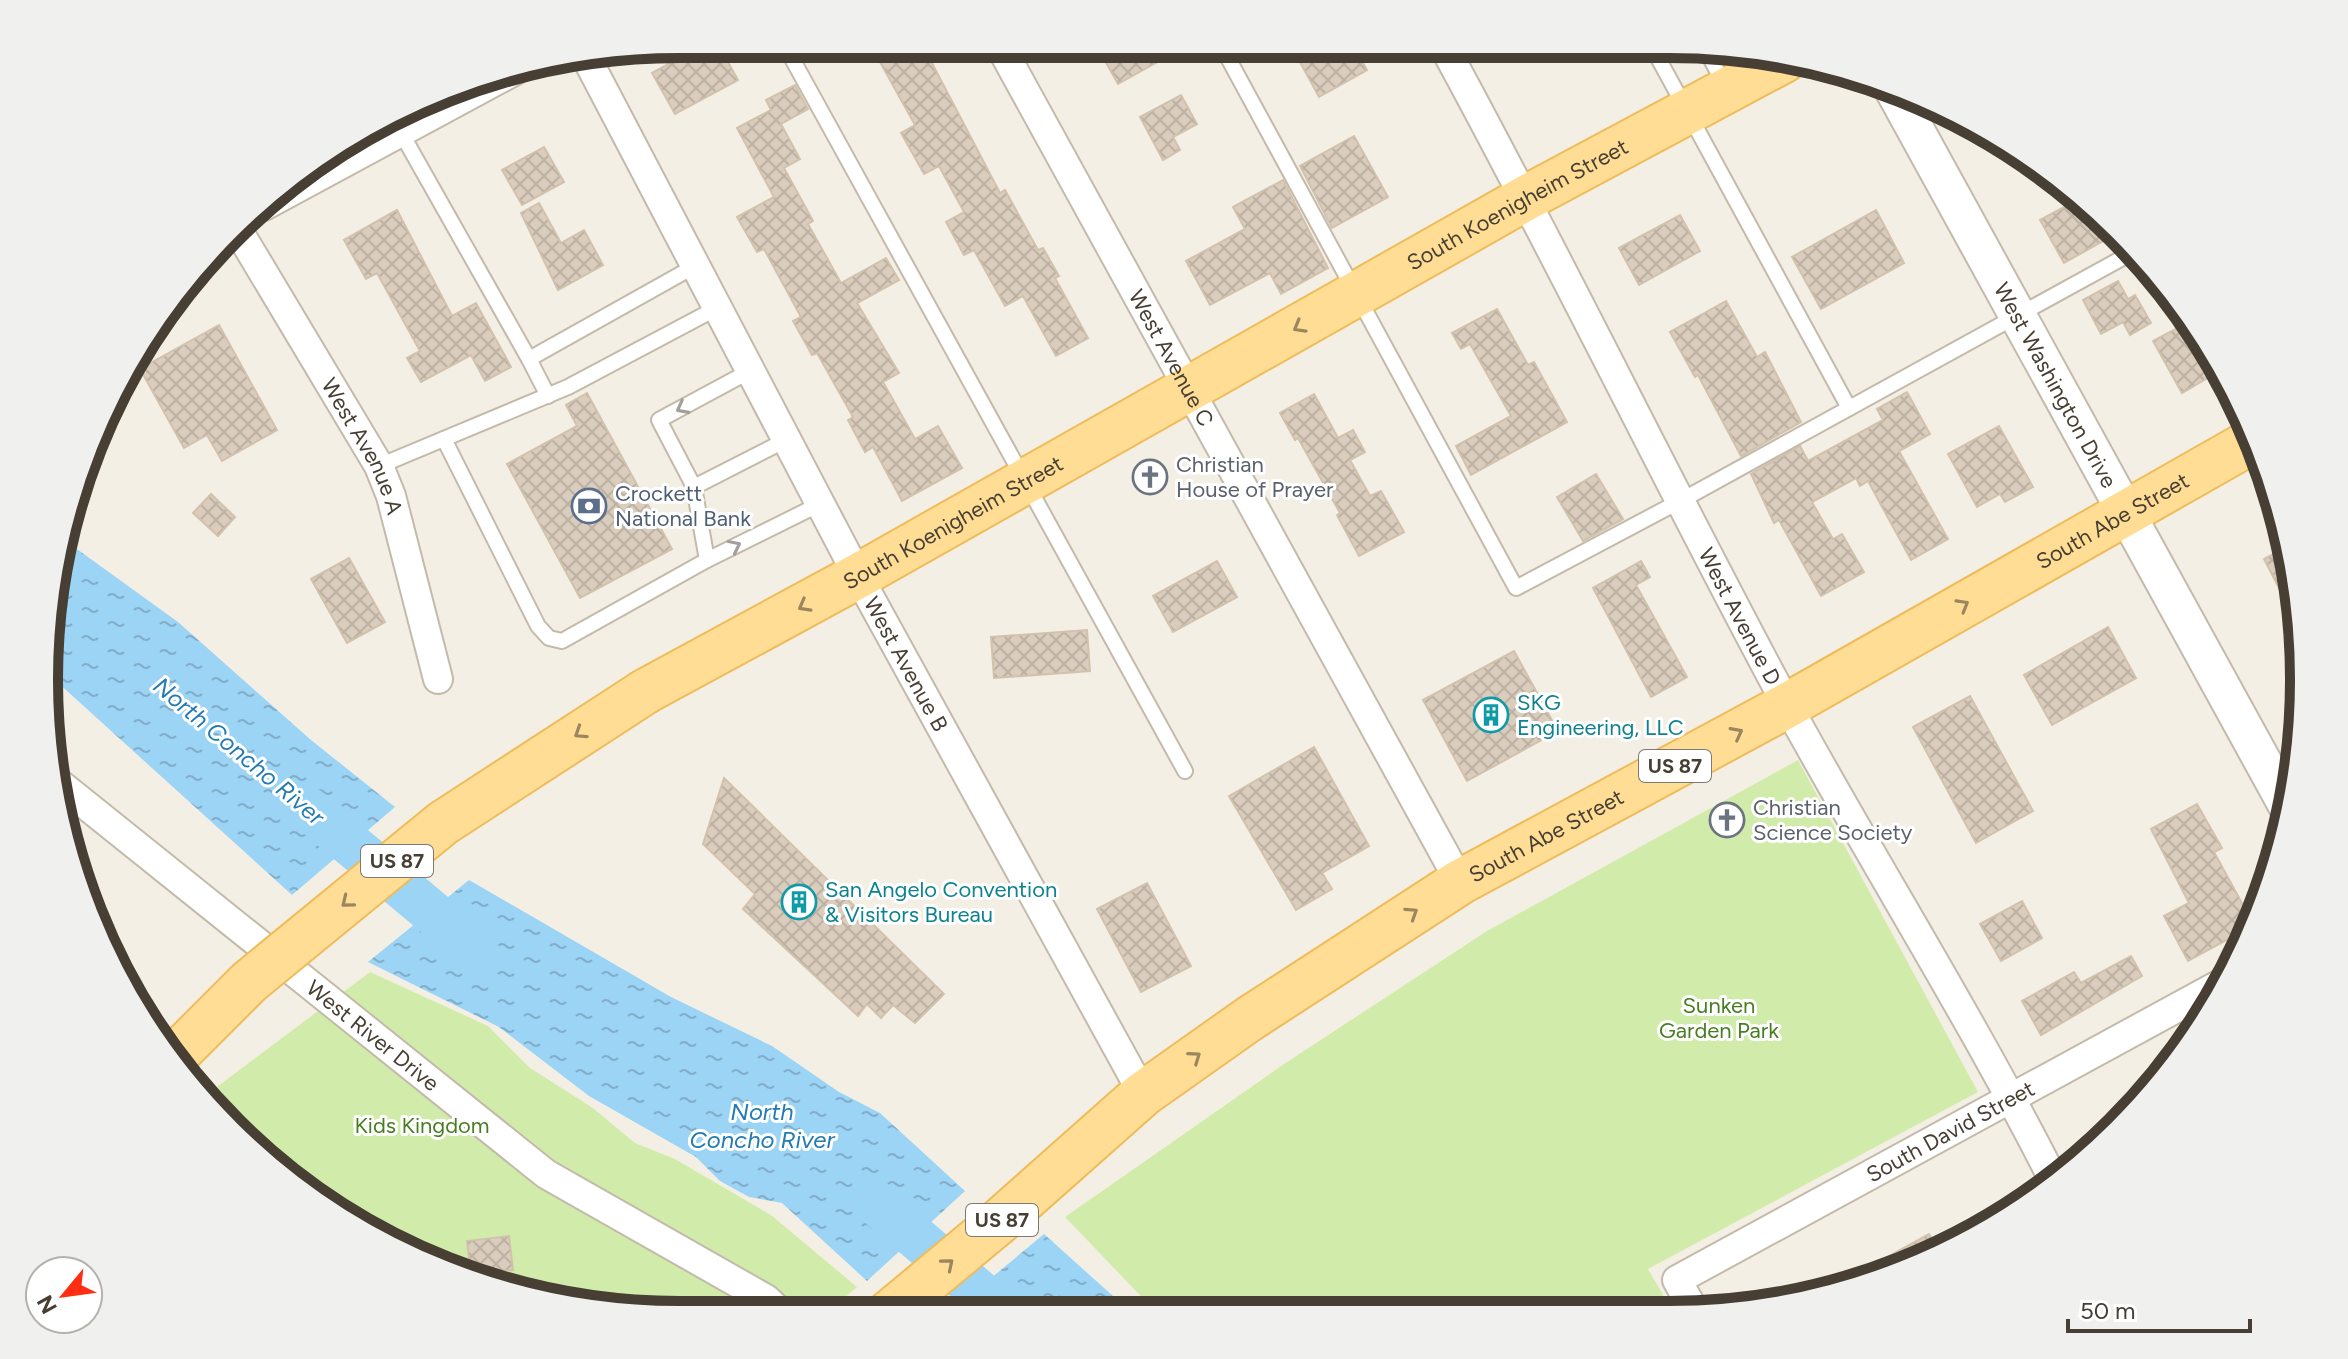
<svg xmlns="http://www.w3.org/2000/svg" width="2348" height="1359" viewBox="0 0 2348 1359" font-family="Figtree,sans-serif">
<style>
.park{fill:#d1ecaa}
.water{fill:url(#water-ripples)}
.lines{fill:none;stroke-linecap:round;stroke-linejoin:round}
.river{stroke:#9cd4f6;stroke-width:44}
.building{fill:url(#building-cross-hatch);stroke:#d2c2ac;stroke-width:2}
.service-casing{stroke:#c3baaa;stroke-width:18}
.minor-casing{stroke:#c3baaa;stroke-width:32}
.tertiary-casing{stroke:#c3baaa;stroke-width:40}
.primary-casing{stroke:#eebc5a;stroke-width:48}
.service{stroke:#fff;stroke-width:14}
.minor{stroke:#fff;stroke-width:28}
.tertiary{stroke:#fff;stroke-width:36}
.primary{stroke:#ffdd94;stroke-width:44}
.primary-bridge-casing{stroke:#eebc5a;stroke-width:48;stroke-linecap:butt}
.primary-bridge{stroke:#ffdd94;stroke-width:44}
.oneway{stroke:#9a865f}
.oneway2{stroke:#a39f9a}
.labels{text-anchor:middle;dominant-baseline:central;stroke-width:6;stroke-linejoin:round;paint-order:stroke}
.shield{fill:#fff;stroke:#7e7971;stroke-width:2}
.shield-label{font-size:20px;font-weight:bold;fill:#473f34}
.street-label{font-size:22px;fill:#473f34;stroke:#fff}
.worship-label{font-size:22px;fill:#5b616d;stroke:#fff;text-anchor:start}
.service-label{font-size:22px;fill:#4e5e75;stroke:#fff;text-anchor:start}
.culture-label{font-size:22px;fill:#0d838f;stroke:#fff;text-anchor:start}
.park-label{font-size:22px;fill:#487e22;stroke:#fff}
.water-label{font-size:24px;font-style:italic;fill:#237bb3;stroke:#fff}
.rim{fill:none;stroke:#473f34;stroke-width:10}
</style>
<defs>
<pattern id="water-ripples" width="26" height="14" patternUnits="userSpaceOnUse" patternTransform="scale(2)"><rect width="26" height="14" fill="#9cd4f6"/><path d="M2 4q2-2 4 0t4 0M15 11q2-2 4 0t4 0" fill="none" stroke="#81adc8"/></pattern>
<pattern id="building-cross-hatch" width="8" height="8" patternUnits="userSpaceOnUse" patternTransform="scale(2)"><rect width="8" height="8" fill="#dacdbd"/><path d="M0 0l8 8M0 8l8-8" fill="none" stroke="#bcb1a3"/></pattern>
</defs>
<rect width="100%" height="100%" fill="#f4efe5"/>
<!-- park -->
<g class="park">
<path d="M 1798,760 L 1978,1092 L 1648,1269 L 1674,1314 L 1158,1314 L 1065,1217 L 1284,1064 L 1487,931 Z"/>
<path d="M 370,972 L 488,1026 L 530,1068 L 593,1108 L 635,1143 L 675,1159 L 771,1215 L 857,1287 L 826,1314 L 637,1314 L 475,1281 L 327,1208 L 206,1095 Z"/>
</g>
<!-- water -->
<g class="water">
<path d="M 63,539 L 178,622 L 311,740 L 395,807 L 292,895 L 45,671 Z"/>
<path d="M 469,880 L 671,997 L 772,1046 L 839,1092 L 880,1113 L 965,1191 L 867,1281 L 782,1203 L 749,1197 L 720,1181 L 696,1157 L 589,1096 L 499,1027 L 368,962 Z"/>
<path d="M 1044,1234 L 1133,1314 L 948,1314 Z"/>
</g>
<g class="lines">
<!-- river -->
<g class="river">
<path d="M 306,807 L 477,950"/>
<path d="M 870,1198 L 1005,1314"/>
</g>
</g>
<!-- building -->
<g class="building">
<path d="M 705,44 L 718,44 L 738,80 L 675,114 L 652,73 Z"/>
<path d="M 870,44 L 922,44 L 1000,193 L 1005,190 L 1038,250 L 1043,248 L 1059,276 L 1055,278 L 1088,338 L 1056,356 L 1023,296 L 1005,306 L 974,250 L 964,255 L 946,222 L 964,212 L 939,166 L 924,174 L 901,133 L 915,125 Z"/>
<path d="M 1096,45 L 1188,45 L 1118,84 Z"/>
<path d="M 1311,45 L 1353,45 L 1367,70 L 1319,97 L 1295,53 Z"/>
<path d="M 795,85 L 808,109 L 781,124 L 800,159 L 784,168 L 813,221 L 808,224 L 841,283 L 886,258 L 899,280 L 857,303 L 899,373 L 883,382 L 915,439 L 938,426 L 962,468 L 902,501 L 873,447 L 865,452 L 848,420 L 853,417 L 817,353 L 812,355 L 793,321 L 801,317 L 764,249 L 757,252 L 737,217 L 774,197 L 737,128 L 771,110 L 766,100 Z"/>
<path d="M 1181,95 L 1197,124 L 1173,137 L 1180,150 L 1163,160 L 1140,117 Z"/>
<path d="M 1354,136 L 1388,197 L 1332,228 L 1300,166 Z"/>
<path d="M 544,147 L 564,182 L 522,205 L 502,170 Z"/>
<path d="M 1283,180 L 1328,268 L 1281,294 L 1270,273 L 1210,305 L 1186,261 L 1245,229 L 1233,207 Z"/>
<path d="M 2079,199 L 2119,232 L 2064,263 L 2040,220 Z"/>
<path d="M 539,203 L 561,243 L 584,230 L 603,265 L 558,290 L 521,213 Z"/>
<path d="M 397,210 L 452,316 L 476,303 L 511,367 L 485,381 L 471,355 L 421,382 L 407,358 L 420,351 L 377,273 L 366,279 L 344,240 Z"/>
<path d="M 1876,210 L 1904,263 L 1821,309 L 1792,257 Z"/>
<path d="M 1680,215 L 1700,251 L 1639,285 L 1619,248 Z"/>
<path d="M 2118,281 L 2128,299 L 2135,295 L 2151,323 L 2130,335 L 2123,322 L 2101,334 L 2083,300 Z"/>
<path d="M 1726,301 L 1757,357 L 1765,352 L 1801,422 L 1741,456 L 1698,375 L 1695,377 L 1670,332 Z"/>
<path d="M 1497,309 L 1528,365 L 1534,362 L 1567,422 L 1471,475 L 1456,446 L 1511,416 L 1470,344 L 1461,349 L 1452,333 Z"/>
<path d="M 219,325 L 277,430 L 222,461 L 207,435 L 184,448 L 140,369 Z"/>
<path d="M 2183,325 L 2211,376 L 2182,393 L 2153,341 Z"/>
<path d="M 1907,392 L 1930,434 L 1899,451 L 1948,539 L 1911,560 L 1868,481 L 1860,486 L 1856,478 L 1812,502 L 1833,539 L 1842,534 L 1864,572 L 1821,596 L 1779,520 L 1774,523 L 1751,474 L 1800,446 L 1808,461 L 1883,420 L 1877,409 Z"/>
<path d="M 587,393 L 672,549 L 580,598 L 507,464 L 577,426 L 566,405 Z"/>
<path d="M 1314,394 L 1338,438 L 1353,430 L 1365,452 L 1350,460 L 1370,496 L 1381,491 L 1404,532 L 1359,556 L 1337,515 L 1340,513 L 1298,438 L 1295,440 L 1280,413 Z"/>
<path d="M 1999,426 L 2033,487 L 2005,502 L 2000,494 L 1977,507 L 1948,454 Z"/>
<path d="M 1596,474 L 1623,519 L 1583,541 L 1557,497 Z"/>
<path d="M 211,494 L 235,517 L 218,536 L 193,513 Z"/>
<path d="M 2289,546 L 2292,555 L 2298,625 L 2264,559 Z"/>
<path d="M 349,558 L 385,622 L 347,643 L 311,579 Z"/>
<path d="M 1217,561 L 1237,597 L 1173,632 L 1153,596 Z"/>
<path d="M 1641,561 L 1650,577 L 1636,585 L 1687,677 L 1651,697 L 1593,588 Z"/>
<path d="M 2108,627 L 2136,678 L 2052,725 L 2024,675 Z"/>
<path d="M 1087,630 L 1090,671 L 994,678 L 991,637 Z"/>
<path d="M 1514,651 L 1558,731 L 1467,781 L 1423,700 Z"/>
<path d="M 1970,696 L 2033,811 L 1976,843 L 1913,727 Z"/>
<path d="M 1314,747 L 1369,846 L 1322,873 L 1332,889 L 1296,910 L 1229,796 Z"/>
<path d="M 724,778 L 944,994 L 915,1023 L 893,1005 L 881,1018 L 867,1004 L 858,1016 L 743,909 L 755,894 L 703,844 Z"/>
<path d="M 2197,804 L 2222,848 L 2214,852 L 2254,925 L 2188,961 L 2164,916 L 2189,903 L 2151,829 Z"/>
<path d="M 1147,883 L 1191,966 L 1141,992 L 1097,909 Z"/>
<path d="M 2022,901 L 2042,938 L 2001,961 L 1980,924 Z"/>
<path d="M 2131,956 L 2142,976 L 2041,1035 L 2022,1001 L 2074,972 L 2081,983 Z"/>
<path d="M 1929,1234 L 1939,1251 L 1878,1279 L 1871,1266 Z"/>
<path d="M 509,1236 L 513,1270 L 471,1274 L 467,1241 Z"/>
</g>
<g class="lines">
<!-- service casing -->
<g class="service-casing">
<g id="service">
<path d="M 784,44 L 1185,771"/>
<path d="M 1221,45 L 1516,588 L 1682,500 L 2135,251"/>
<path d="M 1651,45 L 1849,408"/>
<path d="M 1703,45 L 1726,87"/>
<path d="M 1657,57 L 1678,45"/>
<path d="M 399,129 L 529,359"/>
<path d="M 750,371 L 659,420 L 694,487 L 707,560 L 820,504"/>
<path d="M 548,396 L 529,359 L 695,266"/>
<path d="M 444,439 L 538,626 L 549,638 L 562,641 L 707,560"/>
<path d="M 379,466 L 568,387 L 717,308"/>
<path d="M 694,487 L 786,440"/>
</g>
</g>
<!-- minor casing -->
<g class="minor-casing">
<g id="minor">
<path id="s1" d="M 999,44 L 1460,882"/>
<path id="s2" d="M 1443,45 C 1562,263 1669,486 1787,705 C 1874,864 1971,1017 2053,1179"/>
<path id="s3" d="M 587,59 L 858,576 L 1143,1094"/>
<path d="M 264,206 L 514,71"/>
<path id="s4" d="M 239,232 L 379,466 L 391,496 L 438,679"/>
<path id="s5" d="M 61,785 L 546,1174 L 766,1299 L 782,1314"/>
<path id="s6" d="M 1696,1314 L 1677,1280 L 2224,982"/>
</g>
</g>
<!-- tertiary casing -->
<g class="tertiary-casing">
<g id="tertiary">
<path id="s7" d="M 1892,87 L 2290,811"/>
</g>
</g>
<!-- primary casing -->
<g class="primary-casing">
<g id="primary">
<path id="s8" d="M 646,691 L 858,576 L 1526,198 L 1784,60"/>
<path id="s9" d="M 888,1314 L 1001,1220 L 1143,1094 L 1249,1019 L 1460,882 L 1788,705 L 2256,439"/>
</g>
</g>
<!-- service -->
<use href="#service" class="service"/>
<!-- minor -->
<use href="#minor" class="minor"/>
<!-- tertiary -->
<use href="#tertiary" class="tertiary"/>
<!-- primary -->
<use href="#primary" class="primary"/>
<!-- primary-bridge casing -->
<g class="primary-bridge-casing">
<path id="primary-bridge" d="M 172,1059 L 249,982 L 443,823 L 646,691"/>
</g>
<!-- primary-bridge -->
<use href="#primary-bridge" class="primary-bridge"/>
</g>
<!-- one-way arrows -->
<defs><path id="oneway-chevron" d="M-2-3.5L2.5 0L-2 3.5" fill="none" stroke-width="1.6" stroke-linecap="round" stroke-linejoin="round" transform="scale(2)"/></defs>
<g class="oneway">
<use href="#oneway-chevron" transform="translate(1299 327) rotate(150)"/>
<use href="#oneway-chevron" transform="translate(1963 605) rotate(-30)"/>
<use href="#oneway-chevron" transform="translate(804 606) rotate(151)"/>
<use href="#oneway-chevron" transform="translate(580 733) rotate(147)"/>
<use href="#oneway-chevron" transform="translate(1737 733) rotate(-28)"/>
<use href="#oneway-chevron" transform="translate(347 902) rotate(141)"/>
<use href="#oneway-chevron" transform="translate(1412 913) rotate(-33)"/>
<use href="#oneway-chevron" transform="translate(1195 1057) rotate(-35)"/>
<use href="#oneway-chevron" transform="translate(948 1264) rotate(-40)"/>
</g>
<g class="oneway2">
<use href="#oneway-chevron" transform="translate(682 408) rotate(152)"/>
<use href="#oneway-chevron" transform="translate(735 546) rotate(-26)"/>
</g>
<!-- icons -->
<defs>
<g id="church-ring" transform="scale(1.8)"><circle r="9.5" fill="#fff" stroke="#6b7280" stroke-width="1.5"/><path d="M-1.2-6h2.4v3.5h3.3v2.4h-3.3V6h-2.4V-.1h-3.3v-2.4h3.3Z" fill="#6b7280"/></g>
<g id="bank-ring" transform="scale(1.8)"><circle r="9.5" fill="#fff" stroke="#5c6f8a" stroke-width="1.5"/><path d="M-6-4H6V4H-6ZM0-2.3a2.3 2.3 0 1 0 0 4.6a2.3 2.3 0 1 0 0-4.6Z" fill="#5c6f8a"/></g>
<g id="building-ring" transform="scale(1.8)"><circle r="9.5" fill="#fff" stroke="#0f9aa8" stroke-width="1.5"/><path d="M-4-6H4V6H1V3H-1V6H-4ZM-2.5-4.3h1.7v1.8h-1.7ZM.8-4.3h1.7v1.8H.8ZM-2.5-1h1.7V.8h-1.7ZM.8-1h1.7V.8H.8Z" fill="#0f9aa8"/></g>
</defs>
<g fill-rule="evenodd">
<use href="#church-ring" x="1150" y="477"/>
<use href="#bank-ring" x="589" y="506"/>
<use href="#building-ring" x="1491" y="715"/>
<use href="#church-ring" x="1727" y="820"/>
<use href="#building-ring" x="799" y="902"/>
</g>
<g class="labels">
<!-- shield labels -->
<g class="shield">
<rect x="1639" y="750" width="72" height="32" rx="6"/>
<rect x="361" y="845" width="72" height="32" rx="6"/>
<rect x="966" y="1204" width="72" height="32" rx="6"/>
</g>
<g class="shield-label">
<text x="1675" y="766">US 87</text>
<text x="397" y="861">US 87</text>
<text x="1002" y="1220">US 87</text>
</g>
<!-- street labels -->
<g class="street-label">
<text stroke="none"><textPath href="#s8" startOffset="998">South Koenigheim Street</textPath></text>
<text stroke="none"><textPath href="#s1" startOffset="358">West Avenue C</textPath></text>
<text stroke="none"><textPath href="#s7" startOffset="340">West Washington Drive</textPath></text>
<text stroke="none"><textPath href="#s4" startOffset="248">West Avenue A</textPath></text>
<text stroke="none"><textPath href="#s9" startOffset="1464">South Abe Street</textPath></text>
<text stroke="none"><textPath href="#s8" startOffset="350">South Koenigheim Street</textPath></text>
<text stroke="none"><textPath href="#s2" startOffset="644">West Avenue D</textPath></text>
<text stroke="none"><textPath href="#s3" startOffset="684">West Avenue B</textPath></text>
<text stroke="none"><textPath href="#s9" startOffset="816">South Abe Street</textPath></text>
<text stroke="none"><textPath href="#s5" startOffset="400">West River Drive</textPath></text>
<text stroke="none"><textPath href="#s6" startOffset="350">South David Street</textPath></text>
</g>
<!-- worship labels -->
<g class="worship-label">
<text x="1176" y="464">Christian<tspan x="1176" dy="25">House of Prayer</tspan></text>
<text x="1753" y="807">Christian<tspan x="1753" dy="25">Science Society</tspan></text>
</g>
<!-- service labels -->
<g class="service-label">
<text x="615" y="493">Crockett<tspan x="615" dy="25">National Bank</tspan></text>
</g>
<!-- culture labels -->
<g class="culture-label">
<text x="1517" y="702">SKG<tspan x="1517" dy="25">Engineering, LLC</tspan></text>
<text x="825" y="889">San Angelo Convention<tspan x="825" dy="25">&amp; Visitors Bureau</tspan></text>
</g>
<!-- park labels -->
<g class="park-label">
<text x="1719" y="1005">Sunken<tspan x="1719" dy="25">Garden Park</tspan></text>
<text x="422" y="1125">Kids Kingdom</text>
</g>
<!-- water labels -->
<g class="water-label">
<text transform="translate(239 751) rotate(40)">North Concho River</text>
<text x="762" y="1111">North<tspan x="762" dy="28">Concho River</tspan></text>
</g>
</g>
<!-- crop -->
<path d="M0 0H2348V1359H0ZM679 58H1669A621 621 0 0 1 2290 679V680A621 621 0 0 1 1669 1301H679A621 621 0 0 1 58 680V679A621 621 0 0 1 679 58Z" fill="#f0f0ef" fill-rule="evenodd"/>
<path class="rim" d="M679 58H1669A621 621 0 0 1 2290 679V680A621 621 0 0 1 1669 1301H679A621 621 0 0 1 58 680V679A621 621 0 0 1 679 58Z"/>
<!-- north arrow -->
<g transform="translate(64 1295) rotate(241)"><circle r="38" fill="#ffffff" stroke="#b5b2ae" stroke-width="2"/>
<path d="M0-6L14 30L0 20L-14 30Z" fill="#ff2d12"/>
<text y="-12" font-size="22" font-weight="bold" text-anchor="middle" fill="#473f34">N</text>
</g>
<!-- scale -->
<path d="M2068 1319v12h182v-12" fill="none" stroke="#473f34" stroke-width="4"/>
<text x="2080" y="1319" font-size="24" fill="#473f34" stroke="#ffffff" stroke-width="6" paint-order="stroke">50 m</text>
</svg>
